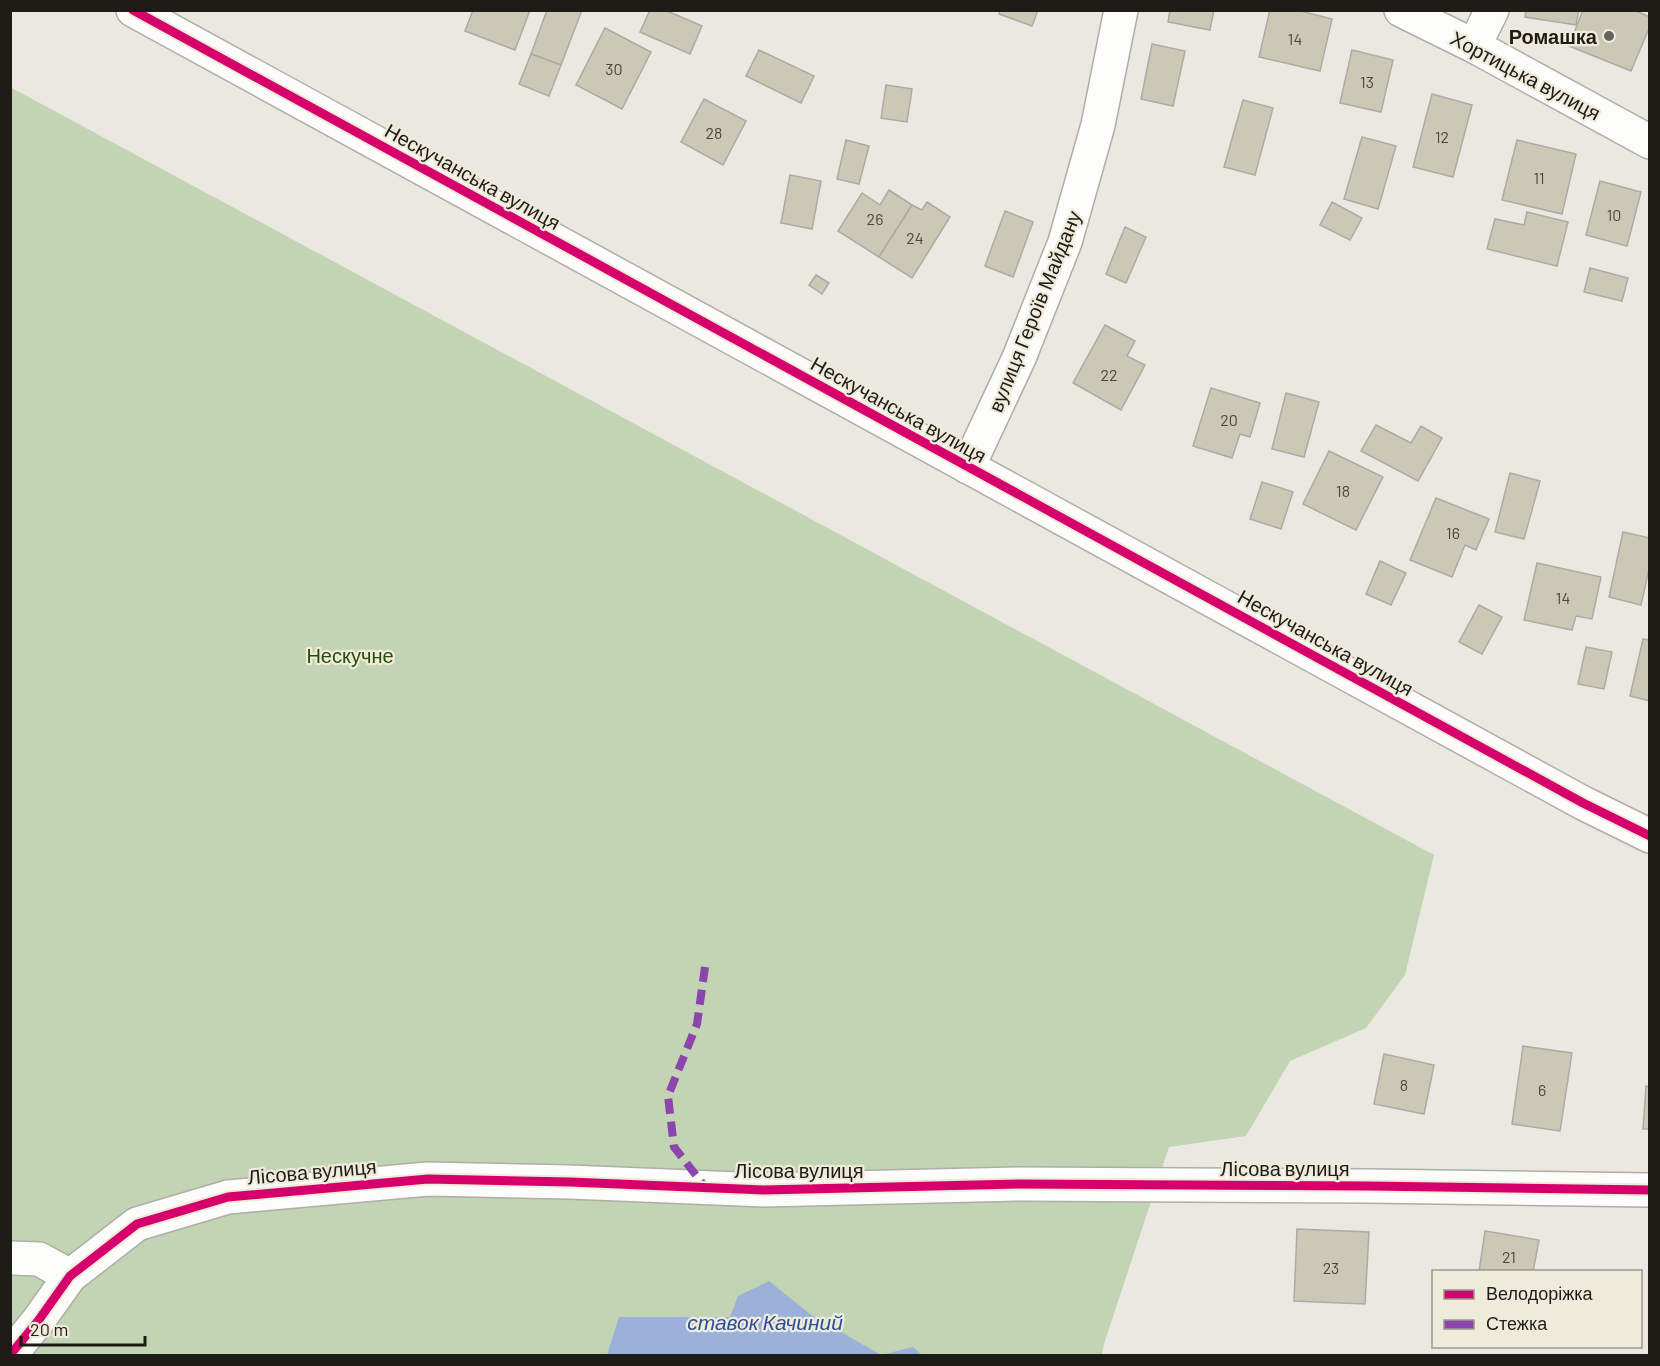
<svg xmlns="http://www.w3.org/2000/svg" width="1660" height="1366" viewBox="0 0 1660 1366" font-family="Barlow,sans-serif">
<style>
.green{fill:#c2d4b3}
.water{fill:#9cb1da}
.building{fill:#ccc8b6;stroke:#acaaa5;stroke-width:1.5}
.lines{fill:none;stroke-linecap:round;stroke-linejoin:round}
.minor-casing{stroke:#aeada6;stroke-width:36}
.minor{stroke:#fcfcfa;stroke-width:33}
.quiet{stroke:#8e44ad;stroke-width:8;stroke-dasharray:15 8;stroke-linecap:butt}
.cycleway-casing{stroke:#efebdb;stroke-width:13}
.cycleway{stroke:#d6006c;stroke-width:9}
.poi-dot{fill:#65635d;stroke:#efebdb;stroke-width:2}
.labels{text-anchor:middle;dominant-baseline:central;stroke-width:4.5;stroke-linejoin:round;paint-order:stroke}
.number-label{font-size:16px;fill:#4a473f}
.poi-label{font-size:20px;font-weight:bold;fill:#1e1c17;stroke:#efebdb;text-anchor:end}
.street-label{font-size:20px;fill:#1e1c17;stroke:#efebdb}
.park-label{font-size:20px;fill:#274c07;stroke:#efebdb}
.water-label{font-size:21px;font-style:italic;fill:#2d4e98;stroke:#efebdb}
</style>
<rect width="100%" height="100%" fill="#eae8e0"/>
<!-- green -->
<path class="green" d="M 10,87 L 1434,855 L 1405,975 L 1366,1028 L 1290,1061 L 1246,1136 L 1169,1147 L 1104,1344 L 1102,1355 L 11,1355 Z"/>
<!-- water -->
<path class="water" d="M 769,1281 L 810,1314 L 881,1355 L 913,1347 L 922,1355 L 607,1355 L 619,1317 L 730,1317 L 738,1296 Z"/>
<!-- building -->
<g class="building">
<path d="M 473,10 L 530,10 L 515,50 L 465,31 Z"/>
<path d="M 547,10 L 582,10 L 561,65 L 531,54 Z"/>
<path d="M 650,10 L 665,10 L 702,26 L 690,54 L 640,32 Z"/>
<path d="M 1000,10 L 1038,10 L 1032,26 L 999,14 Z"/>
<path d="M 1170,10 L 1214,10 L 1210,30 L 1168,22 Z"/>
<path d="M 1270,10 L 1297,10 L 1332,19 L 1320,71 L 1259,57 Z"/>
<path d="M 1526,10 L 1579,10 L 1576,25 L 1525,17 Z"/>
<path d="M 1583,10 L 1634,10 L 1650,17 L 1650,26 L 1631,71 L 1569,46 Z"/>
<path d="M 605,28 L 651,52 L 622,109 L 576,85 Z"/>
<path d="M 1152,44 L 1185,51 L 1173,106 L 1141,99 Z"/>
<path d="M 759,50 L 814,76 L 801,103 L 746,76 Z"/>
<path d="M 1352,50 L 1393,60 L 1381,112 L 1340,103 Z"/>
<path d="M 531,54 L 561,65 L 549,96 L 519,84 Z"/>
<path d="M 886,85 L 912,89 L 907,122 L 881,118 Z"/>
<path d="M 1432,94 L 1472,105 L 1453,177 L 1413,167 Z"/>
<path d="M 704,99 L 746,121 L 723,165 L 681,142 Z"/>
<path d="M 1243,100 L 1273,108 L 1255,175 L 1224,167 Z"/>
<path d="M 1362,137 L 1396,146 L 1378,209 L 1344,199 Z"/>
<path d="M 846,140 L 869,146 L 859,184 L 837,179 Z"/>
<path d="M 1517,140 L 1576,154 L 1562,214 L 1502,200 Z"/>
<path d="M 790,175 L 821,181 L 812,229 L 781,223 Z"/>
<path d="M 1600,181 L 1641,192 L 1627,246 L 1586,235 Z"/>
<path d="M 889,190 L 912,205 L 879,257 L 838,231 L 862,193 L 880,205 Z"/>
<path d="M 927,202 L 950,217 L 912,278 L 879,257 L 912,205 L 922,210 Z"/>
<path d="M 1332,202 L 1362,218 L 1350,240 L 1320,225 Z"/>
<path d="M 1005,211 L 1033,222 L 1013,277 L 985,266 Z"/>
<path d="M 1527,212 L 1568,222 L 1557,266 L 1487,249 L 1495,219 L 1524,225 Z"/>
<path d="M 1125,227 L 1146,237 L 1126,283 L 1106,274 Z"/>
<path d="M 1590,268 L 1628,278 L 1622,301 L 1584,292 Z"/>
<path d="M 816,275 L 829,283 L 822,294 L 809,285 Z"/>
<path d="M 1105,325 L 1135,341 L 1127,356 L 1145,365 L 1121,410 L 1073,383 Z"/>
<path d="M 1211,388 L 1260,403 L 1250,437 L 1240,434 L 1232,458 L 1193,446 Z"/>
<path d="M 1286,393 L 1319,402 L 1304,457 L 1272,449 Z"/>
<path d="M 1376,425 L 1411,443 L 1421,426 L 1442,438 L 1418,481 L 1361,451 Z"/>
<path d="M 1329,451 L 1383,477 L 1356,530 L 1303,504 Z"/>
<path d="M 1510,473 L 1540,481 L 1524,539 L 1495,532 Z"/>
<path d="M 1262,482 L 1293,492 L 1281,529 L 1250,519 Z"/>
<path d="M 1436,498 L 1489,519 L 1476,550 L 1465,545 L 1452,577 L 1410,560 Z"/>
<path d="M 1623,532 L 1650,538 L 1650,565 L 1641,605 L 1609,597 Z"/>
<path d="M 1380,561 L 1406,573 L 1391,605 L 1366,594 Z"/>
<path d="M 1537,563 L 1601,577 L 1592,619 L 1576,616 L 1572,630 L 1524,620 Z"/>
<path d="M 1479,605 L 1502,617 L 1482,654 L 1459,642 Z"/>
<path d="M 1643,639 L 1650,640 L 1650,701 L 1630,696 Z"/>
<path d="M 1586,647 L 1612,652 L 1604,689 L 1578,684 Z"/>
<path d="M 1523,1046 L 1572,1053 L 1560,1131 L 1512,1124 Z"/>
<path d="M 1384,1054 L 1434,1065 L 1424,1114 L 1374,1104 Z"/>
<path d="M 1646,1086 L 1650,1087 L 1650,1129 L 1643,1129 Z"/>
<path d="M 1297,1229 L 1369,1232 L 1365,1304 L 1294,1301 Z"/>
<path d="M 1485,1231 L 1539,1240 L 1533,1272 L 1479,1272 Z"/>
</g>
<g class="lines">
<!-- minor casing -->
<g class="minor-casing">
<g id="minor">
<path d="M 133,10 L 1583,803 L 1650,836"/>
<path d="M 1401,10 L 1474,46 L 1650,142"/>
<path d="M 1474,46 L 1492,10"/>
<path d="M 968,467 L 1019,358 L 1065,242 L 1098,125 L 1121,10"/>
<path d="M 10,1258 L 39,1259 L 70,1276"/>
<path d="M 10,1355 L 38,1321 L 70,1276 L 137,1224 L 228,1197 L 428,1179 L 570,1182 L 764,1190 L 1018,1184 L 1369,1186 L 1650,1190"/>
</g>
</g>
<!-- minor -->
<use href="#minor" class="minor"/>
<!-- quiet -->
<path class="quiet" d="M 705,967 L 697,1024 L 668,1096 L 674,1147 L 706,1188"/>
<!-- cycleway casing -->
<g class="cycleway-casing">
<g id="cycleway">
<path d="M 133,10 L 1583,803 L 1650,836"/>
<path d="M 10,1355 L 38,1321 L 70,1276 L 137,1224 L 228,1197 L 428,1179 L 570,1182 L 764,1190 L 1018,1184 L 1369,1186 L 1650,1190"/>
</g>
</g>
<!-- cycleway -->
<use href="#cycleway" class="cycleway"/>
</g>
<!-- markers -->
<circle class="poi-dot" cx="1609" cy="36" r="6"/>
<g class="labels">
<!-- number labels -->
<g class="number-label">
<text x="1295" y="38">14</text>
<text x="614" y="68">30</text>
<text x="1367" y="81">13</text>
<text x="714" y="132">28</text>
<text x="1442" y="136">12</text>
<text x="1539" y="177">11</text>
<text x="1614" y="214">10</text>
<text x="875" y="218">26</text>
<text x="915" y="237">24</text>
<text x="1109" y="374">22</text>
<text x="1229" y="419">20</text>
<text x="1343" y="490">18</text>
<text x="1453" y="532">16</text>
<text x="1563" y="597">14</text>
<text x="1404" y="1084">8</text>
<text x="1542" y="1089">6</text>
<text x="1509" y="1256">21</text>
<text x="1331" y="1267">23</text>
</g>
<!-- poi labels -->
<g class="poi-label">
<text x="1597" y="36">Ромашка</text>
</g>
<!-- street labels -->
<g class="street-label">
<text transform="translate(1526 75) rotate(28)">Хортицька вулиця</text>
<text transform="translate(473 176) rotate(29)">Нескучанська вулиця</text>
<text transform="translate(1034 311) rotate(-68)">вулиця Героїв Майдану</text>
<text transform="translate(899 409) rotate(29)">Нескучанська вулиця</text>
<text transform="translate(1326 642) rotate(29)">Нескучанська вулиця</text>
<text x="1285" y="1168">Лісова вулиця</text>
<text x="799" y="1170">Лісова вулиця</text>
<text transform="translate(312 1171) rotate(-5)">Лісова вулиця</text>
</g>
<!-- park labels -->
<g class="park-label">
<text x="350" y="655">Нескучне</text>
</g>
<!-- water labels -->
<g class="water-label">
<text x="765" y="1321">ставок Качиний</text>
</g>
</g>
<!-- border -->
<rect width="1660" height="1366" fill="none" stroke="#1e1c17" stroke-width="24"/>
<!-- legend -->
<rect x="1432" y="1270" width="210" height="78" fill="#efebdb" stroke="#9b988d" stroke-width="1.5"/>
<rect x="1444" y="1290" width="30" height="9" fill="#d6006c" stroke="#9b988d" stroke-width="1.5"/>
<text x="1486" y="1300" font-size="18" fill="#1e1c17">Велодоріжка</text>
<rect x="1444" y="1320" width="30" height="9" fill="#8e44ad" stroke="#9b988d" stroke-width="1.5"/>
<text x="1486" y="1330" font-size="18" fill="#1e1c17">Стежка</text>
<!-- scale -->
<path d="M21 1336v9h124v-9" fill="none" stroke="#1e1c17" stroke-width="3"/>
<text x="30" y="1336" font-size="18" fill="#1e1c17" stroke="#efebdb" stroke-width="4.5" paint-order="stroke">20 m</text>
</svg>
